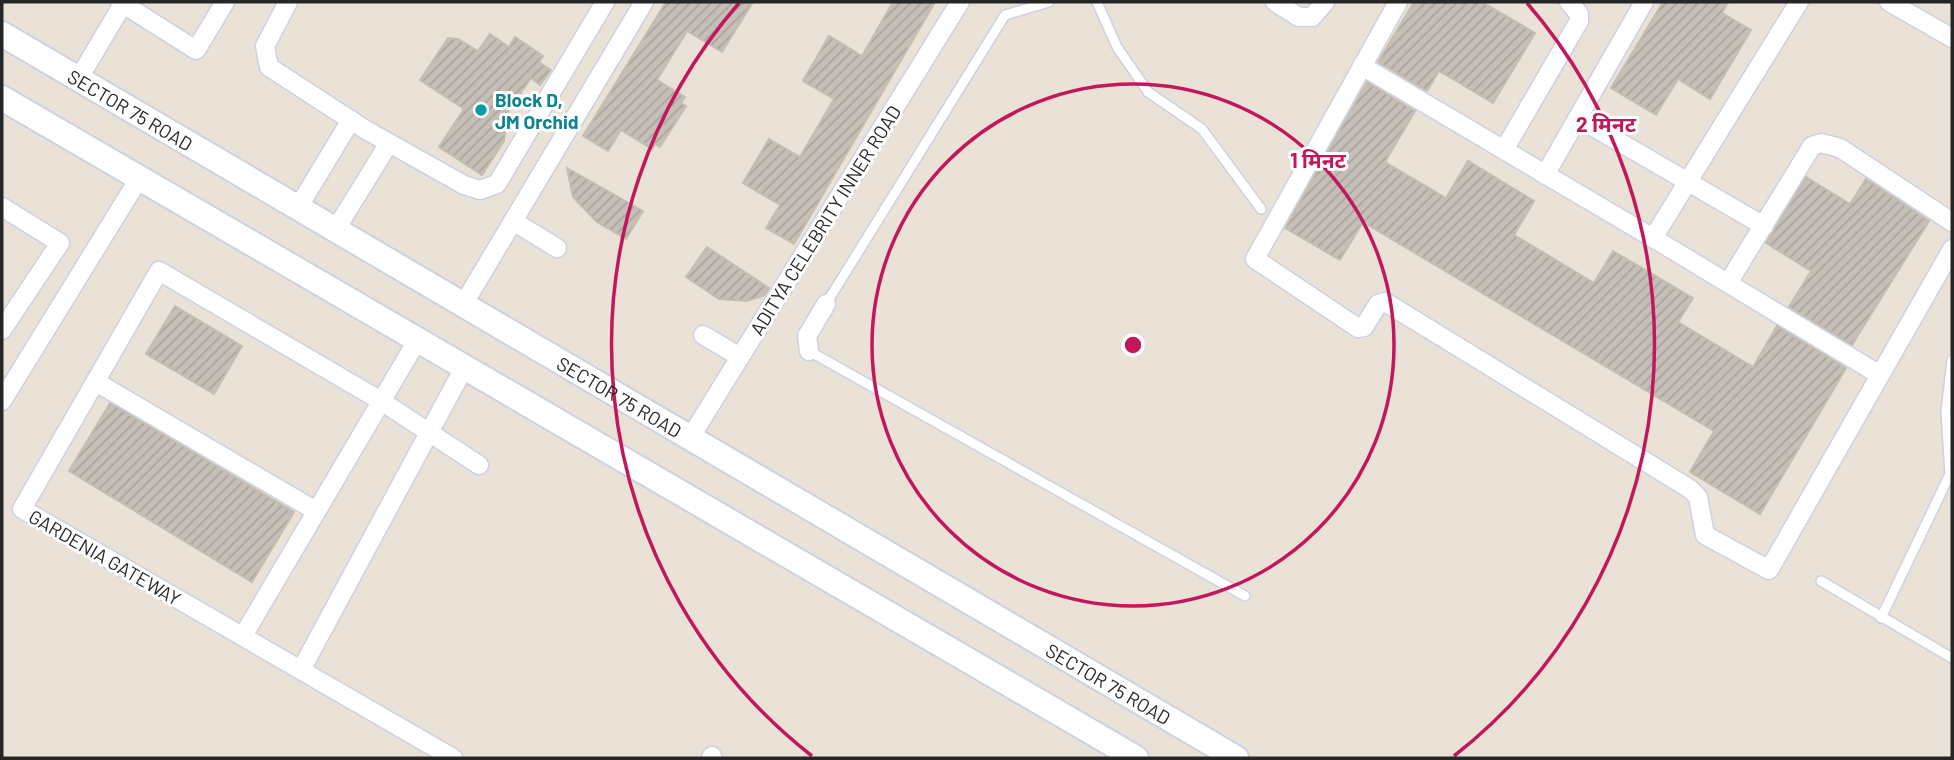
<svg xmlns="http://www.w3.org/2000/svg" width="1954" height="760" viewBox="0 0 1954 760" font-family="Barlow,'Noto Sans Devanagari',sans-serif">
<style>
.building{fill:url(#building-hatch);stroke:#c4beb1;stroke-width:2}
.lines{fill:none;stroke-linecap:round;stroke-linejoin:round}
.lane-casing{stroke:#cdd1e0;stroke-width:12}
.street-casing{stroke:#cdd1e0;stroke-width:21}
.secondary-casing{stroke:#cdd1e0;stroke-width:28}
.lane{stroke:#fff;stroke-width:9}
.street{stroke:#fff;stroke-width:18}
.secondary{stroke:#fff;stroke-width:24}
.ring{fill:none;stroke:#c2185b;stroke-width:3.5}
.culture-dot{fill:#0f9aa8;stroke:#fff;stroke-width:2.5}
.labels{text-anchor:middle;dominant-baseline:central;stroke-width:6;stroke-linejoin:round;paint-order:stroke}
.culture-label{font-size:19px;font-weight:bold;fill:#0d838f;stroke:#fff;text-anchor:start}
.street-label{font-size:19px;fill:#262626;stroke:#fff}
.centre{fill:#c2185b;stroke:#fff;stroke-width:3.5}
.ring-label{font-size:21px;text-anchor:middle;font-weight:bold;fill:#c2185b;stroke:#fff;stroke-width:6;stroke-linejoin:round;paint-order:stroke}
</style>
<defs>
<pattern id="building-hatch" width="6" height="6" patternUnits="userSpaceOnUse" patternTransform="scale(1.75)"><rect width="6" height="6" fill="#c5bfb7"/><path d="M-1 1l2-2M0 6l6-6M5 7l2-2" fill="none" stroke="#a9a49d"/></pattern>
</defs>
<rect width="100%" height="100%" fill="#eae2d7"/>
<!-- building -->
<g class="building">
<path d="M 666,2 L 753,2 L 722,52 L 687,31 L 657,80 L 685,97 L 681,103 L 686,106 L 660,147 L 655,144 L 652,149 L 621,130 L 608,151 L 583,136 Z"/>
<path d="M 893,2 L 935,2 L 794,244 L 766,228 L 780,205 L 743,183 L 769,139 L 800,157 L 834,99 L 803,81 L 829,36 L 862,56 Z"/>
<path d="M 1414,2 L 1482,2 L 1535,33 L 1493,103 L 1439,71 L 1427,91 L 1378,62 Z"/>
<path d="M 1663,2 L 1728,2 L 1722,13 L 1751,30 L 1710,99 L 1678,79 L 1656,115 L 1611,88 Z"/>
<path d="M 490,34 L 509,47 L 515,37 L 543,56 L 539,62 L 551,70 L 540,85 L 531,78 L 507,113 L 504,141 L 482,175 L 439,147 L 464,109 L 420,80 L 448,38 L 458,39 L 478,51 Z"/>
<path d="M 1367,82 L 1415,111 L 1385,162 L 1446,198 L 1468,161 L 1534,201 L 1514,235 L 1594,283 L 1613,251 L 1693,298 L 1678,322 L 1753,367 L 1777,326 L 1846,368 L 1760,514 L 1690,472 L 1714,431 L 1363,222 L 1340,260 L 1285,228 Z"/>
<path d="M 567,168 L 643,211 L 626,239 L 597,222 L 573,197 Z"/>
<path d="M 1806,177 L 1850,204 L 1866,179 L 1929,221 L 1852,345 L 1789,307 L 1811,271 L 1766,243 Z"/>
<path d="M 707,247 L 769,288 L 765,295 L 747,301 L 719,299 L 686,277 Z"/>
<path d="M 175,306 L 242,346 L 214,394 L 146,354 Z"/>
<path d="M 110,403 L 294,512 L 252,582 L 69,471 Z"/>
</g>
<g class="lines">
<!-- lane casing -->
<g class="lane-casing">
<g id="lane">
<path d="M 1097,2 L 1117,47 L 1148,92 L 1202,129 L 1261,209"/>
<path d="M 826,304 L 1005,15 L 1049,2"/>
<path d="M 809,351 L 1245,596"/>
<path d="M 1821,581 L 1952,658"/>
<path d="M 1881,618 L 1950,474 L 1946,412 L 1952,360"/>
</g>
</g>
<!-- street casing -->
<g class="street-casing">
<g id="street">
<path d="M 120,2 L 196,50 L 225,2"/>
<path d="M 288,2 L 265,46 L 269,67 L 366,130 L 464,185 L 480,190 L 497,184 L 605,2"/>
<path d="M 1275,2 L 1299,17 L 1312,17 L 1325,2"/>
<path d="M 1398,2 L 1255,259 L 1358,328 L 1364,327 L 1378,304 L 1385,302 L 1690,489 L 1698,497 L 1705,535 L 1769,570 L 1952,249"/>
<path d="M 1799,2 L 1653,238 L 1880,375"/>
<path d="M 1889,2 L 1952,38"/>
<path d="M 1362,66 L 1653,238"/>
<path d="M 79,78 L 123,4"/>
<path d="M 1578,118 L 1764,226"/>
<path d="M 1504,150 L 1579,21 L 1579,14 L 1569,2"/>
<path d="M 1545,175 L 1644,2"/>
<path d="M 299,206 L 351,120"/>
<path d="M 2,207 L 60,243 L 2,330"/>
<path d="M 513,221 L 557,248"/>
<path d="M 336,229 L 389,143"/>
<path d="M 1728,283 L 1812,146 L 1821,143 L 1840,148 L 1952,222"/>
<path d="M 463,305 L 644,2"/>
<path d="M 703,335 L 740,357"/>
<path d="M 809,351 L 807,336 L 826,304"/>
<path d="M 96,382 L 316,511"/>
<path d="M 2,401 L 138,180"/>
<path d="M 690,438 L 960,2"/>
<path d="M 243,636 L 418,339"/>
<path d="M 301,670 L 465,366"/>
<path d="M 453,758 L 22,509 L 159,271 L 381,401 L 479,465"/>
<path d="M 711,758 L 712,756"/>
</g>
</g>
<!-- secondary casing -->
<g class="secondary-casing">
<g id="secondary">
<path id="s1" d="M 2,34 L 1236,758"/>
<path d="M 2,98 L 1136,758"/>
</g>
</g>
<!-- lane -->
<use href="#lane" class="lane"/>
<!-- street -->
<use href="#street" class="street"/>
<!-- secondary -->
<use href="#secondary" class="secondary"/>
</g>
<!-- distance rings -->
<g class="ring">
<circle cx="1133" cy="345" r="261"/>
<path d="M812 756A522 522 0 0 1 739 3M1527 3A522 522 0 0 1 1454 756"/>
</g>
<!-- markers -->
<circle class="culture-dot" cx="481" cy="110" r="7"/>
<g class="labels">
<!-- culture labels -->
<g class="culture-label">
<text x="495" y="99">Block D,<tspan x="495" dy="22">JM Orchid</tspan></text>
</g>
<!-- street labels -->
<g class="street-label">
<text stroke="none"><textPath href="#s1" startOffset="149">SECTOR 75 ROAD</textPath></text>
<text transform="translate(825 220) rotate(-58)">ADITYA CELEBRITY INNER ROAD</text>
<text stroke="none"><textPath href="#s1" startOffset="716">SECTOR 75 ROAD</textPath></text>
<text transform="translate(105 557) rotate(30)">GARDENIA GATEWAY</text>
<text stroke="none"><textPath href="#s1" startOffset="1283">SECTOR 75 ROAD</textPath></text>
</g>
</g>
<circle cx="1133" cy="345" r="10" class="centre"/>
<g class="ring-label">
<text x="1606" y="132">2 मिनट</text>
<text x="1318" y="168">1 मिनट</text>
</g>
<!-- border -->
<rect width="1954" height="760" fill="none" stroke="#262626" stroke-width="7"/>
</svg>
